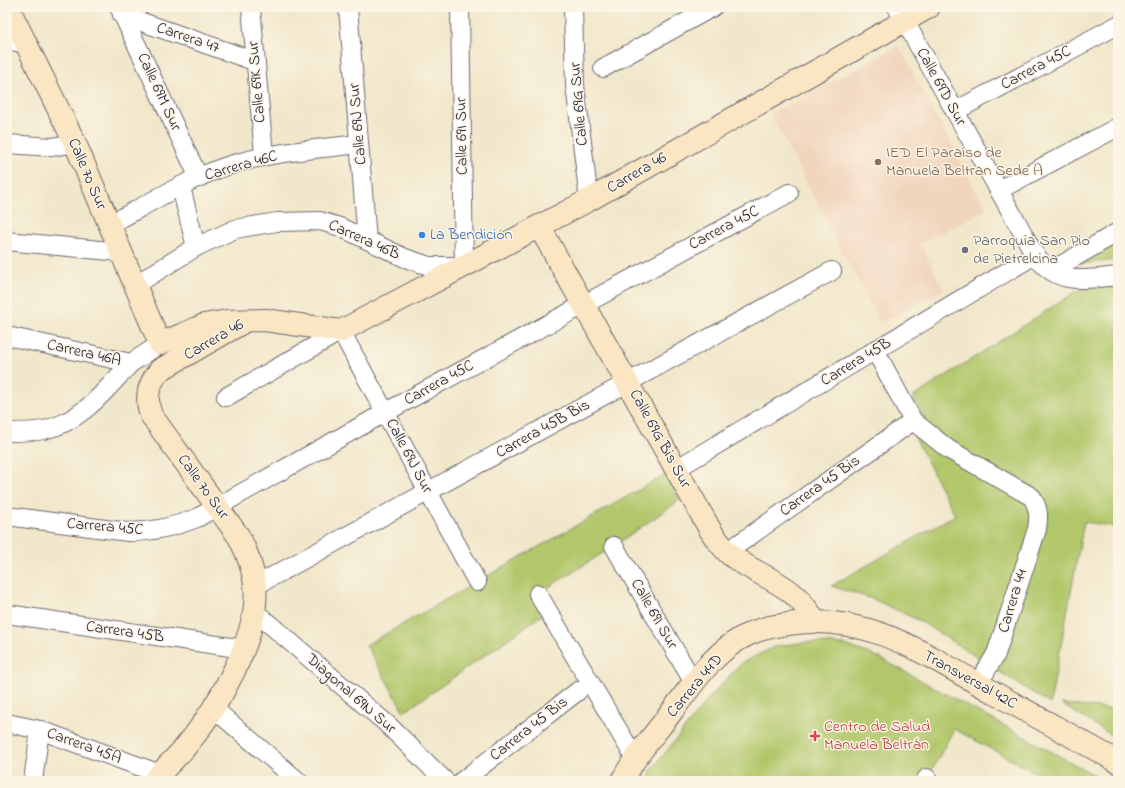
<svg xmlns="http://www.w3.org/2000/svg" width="1125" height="788" viewBox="0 0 1125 788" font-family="'Indie Flower',sans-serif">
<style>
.built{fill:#f1d5bd}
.green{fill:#b1c76b;stroke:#6a7453}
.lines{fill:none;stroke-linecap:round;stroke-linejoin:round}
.street-casing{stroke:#6a676d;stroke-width:20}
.secondary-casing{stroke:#6a676d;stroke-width:24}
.street{stroke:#fff;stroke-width:18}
.secondary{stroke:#fbe6c4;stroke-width:22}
.education-dot{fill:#8d6e63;stroke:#fcf5e5;stroke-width:1.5}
.shop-dot{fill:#3f7fe0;stroke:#fcf5e5;stroke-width:1.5}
.worship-dot{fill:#6b7280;stroke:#fcf5e5;stroke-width:1.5}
.health-dot{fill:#e0444e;stroke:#fcf5e5;stroke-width:1.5}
.labels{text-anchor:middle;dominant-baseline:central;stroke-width:3;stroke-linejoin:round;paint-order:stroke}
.street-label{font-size:16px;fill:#22223b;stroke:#fcf5e5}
.education-label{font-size:16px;fill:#785e54;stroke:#fcf5e5;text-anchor:start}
.shop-label{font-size:16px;fill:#366cbe;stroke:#fcf5e5;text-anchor:start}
.worship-label{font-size:16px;fill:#5b616d;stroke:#fcf5e5;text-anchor:start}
.health-label{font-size:16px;fill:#be3a42;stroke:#fcf5e5;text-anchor:start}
</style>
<rect width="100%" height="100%" fill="#fcf5e5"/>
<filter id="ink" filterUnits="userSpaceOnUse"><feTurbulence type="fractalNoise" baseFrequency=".025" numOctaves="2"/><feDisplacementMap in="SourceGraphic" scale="8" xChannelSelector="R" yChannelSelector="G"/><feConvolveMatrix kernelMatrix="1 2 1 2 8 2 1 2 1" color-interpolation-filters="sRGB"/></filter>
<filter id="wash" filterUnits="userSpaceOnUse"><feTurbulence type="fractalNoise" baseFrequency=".012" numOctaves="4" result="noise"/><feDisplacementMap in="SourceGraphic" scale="16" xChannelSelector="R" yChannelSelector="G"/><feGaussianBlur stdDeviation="0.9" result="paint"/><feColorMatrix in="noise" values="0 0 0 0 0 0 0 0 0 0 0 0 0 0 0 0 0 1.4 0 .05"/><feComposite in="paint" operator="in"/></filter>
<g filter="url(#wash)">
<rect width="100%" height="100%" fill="#f1e7ca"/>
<!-- built -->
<path class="built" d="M 899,46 L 986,210 L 920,244 L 944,290 L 880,323 L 770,114 Z"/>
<!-- green -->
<g class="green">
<path d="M 1118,244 L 1118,260 L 1081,264 Z"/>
<path d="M 1111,287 L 1118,288 L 1118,527 L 1084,522 L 1050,704 L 920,621 L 873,599 L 831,586 L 955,515 L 912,432 L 926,421 L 913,397 L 1080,289 Z"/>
<path d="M 665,475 L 680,500 L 614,546 L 538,594 L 548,611 L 404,712 L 366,645 Z"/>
<path d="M 808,642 L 845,645 L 878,657 L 1105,781 L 1051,781 L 954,729 L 926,781 L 653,781 L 649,773 L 714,692 L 742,663 L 776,646 Z"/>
<path d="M 1061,704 L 1118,710 L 1118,739 Z"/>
</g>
</g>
<g filter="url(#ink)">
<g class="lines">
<!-- street casing -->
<g class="street-casing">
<g id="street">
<path d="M 119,7 L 199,178"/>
<path d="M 251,7 L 264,156"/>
<path d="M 348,7 L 367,240"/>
<path d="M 573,7 L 575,85 L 589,200"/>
<path d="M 897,7 L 1035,255 C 1059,287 1083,279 1118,276"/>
<path d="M 122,15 L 254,61"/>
<path d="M 7,41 L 26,43"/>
<path d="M 603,68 L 713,7"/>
<path d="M 955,111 L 1118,25"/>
<path d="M 7,144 L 52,147 L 75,143"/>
<path d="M 181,187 L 196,247"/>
<path d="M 999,190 L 1118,127"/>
<path d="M 109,225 C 148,204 187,179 230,165 C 272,152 316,149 359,144"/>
<path d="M 7,241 L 120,252"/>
<path d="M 1051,271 L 1118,232"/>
<path d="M 135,285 L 196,247 L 235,229 L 277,222 L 320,221 L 340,227 L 405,258 L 429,266 L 464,266 L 460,7"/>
<path d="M 7,336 L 131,363 L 160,344"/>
<path d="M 875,350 L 913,421 L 948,449 L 1032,497 C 1039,509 1039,516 1037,529 L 996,654 L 978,684"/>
<path d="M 226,397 L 341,331 L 477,582"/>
<path d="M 7,432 C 19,432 32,432 44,430 C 82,422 106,389 131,363"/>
<path d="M 676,469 L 1035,255"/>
<path d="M 7,516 L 128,532 C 153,532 174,527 197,518 L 386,412 L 789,193"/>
<path d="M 614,546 L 694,683"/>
<path d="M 727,552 L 913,421"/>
<path d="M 255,586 L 832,271"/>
<path d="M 538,594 L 636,760"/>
<path d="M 254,611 L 387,724 L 445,781"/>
<path d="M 7,614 L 244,649"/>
<path d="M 213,708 L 298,781"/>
<path d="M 7,723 L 40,730 L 160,774"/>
<path d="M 33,781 L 40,730"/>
<path d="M 462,781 L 578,691"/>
<path d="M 925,781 L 927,778"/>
</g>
</g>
<!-- secondary casing -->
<g class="secondary-casing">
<g id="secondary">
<path d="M 8,7 L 75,143 L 160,344 L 204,325 L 227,321 L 265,320 L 341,331 L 589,200 L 929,7"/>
<path d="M 539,226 L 712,533 C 718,541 724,550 732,556 C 765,581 793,581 815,622"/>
<path d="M 154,781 C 163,770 173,760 183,750 C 215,712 261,636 255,585 C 253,568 247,552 239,537 L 151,415 C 145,398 148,384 160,370 L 240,324"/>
<path d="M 622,781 C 635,755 656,733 673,710 C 694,682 716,649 749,634 C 764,627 780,625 796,623 C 873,615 927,656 991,691 C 1033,715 1076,738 1118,762"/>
</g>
</g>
<!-- street -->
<use href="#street" class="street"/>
<!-- secondary -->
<use href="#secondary" class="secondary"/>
</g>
</g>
<!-- markers -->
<circle class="education-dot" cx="878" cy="162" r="4"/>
<circle class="shop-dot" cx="422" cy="235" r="4"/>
<circle class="worship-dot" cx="965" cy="250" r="4"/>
<path class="health-dot" d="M813 730h4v4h4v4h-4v4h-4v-4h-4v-4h4z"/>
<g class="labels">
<!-- street labels -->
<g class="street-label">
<text transform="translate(188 38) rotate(19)">Carrera 47</text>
<text transform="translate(1036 68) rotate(-28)">Carrera 45C</text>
<text transform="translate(257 82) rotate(-95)">Calle 69K Sur</text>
<text transform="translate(941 87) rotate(61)">Calle 69D Sur</text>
<text transform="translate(159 92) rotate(65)">Calle 69M Sur</text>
<text transform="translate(579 104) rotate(-95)">Calle 69G Sur</text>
<text transform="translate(358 124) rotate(-95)">Calle 69J Sur</text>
<text transform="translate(462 136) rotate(-91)">Calle 69I Sur</text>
<text transform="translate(241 166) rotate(-16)">Carrera 46C</text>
<text transform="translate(637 173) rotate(-30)">Carrera 46</text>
<text transform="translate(87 174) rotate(67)">Calle 70 Sur</text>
<text transform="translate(724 228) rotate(-28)">Carrera 45C</text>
<text transform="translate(364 240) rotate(24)">Carrera 46B</text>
<text transform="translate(214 340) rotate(-30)">Carrera 46</text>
<text transform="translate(84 353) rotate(13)">Carrera 46A</text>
<text transform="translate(856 362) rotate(-31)">Carrera 45B</text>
<text transform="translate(439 383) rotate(-29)">Carrera 45C</text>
<text transform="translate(543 429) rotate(-29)">Carrera 45B Bis</text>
<text transform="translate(660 439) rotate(61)">Calle 69G Bis Sur</text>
<text transform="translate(409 456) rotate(62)">Calle 69J Sur</text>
<text transform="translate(820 486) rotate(-35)">Carrera 45 Bis</text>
<text transform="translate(203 487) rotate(54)">Calle 70 Sur</text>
<text transform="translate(105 527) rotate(5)">Carrera 45C</text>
<text transform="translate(1013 601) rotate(-73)">Carrera 44</text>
<text transform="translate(654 614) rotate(60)">Calle 69I Sur</text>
<text transform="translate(125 632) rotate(8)">Carrera 45B</text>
<text transform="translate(970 680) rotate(29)">Transversal 42C</text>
<text transform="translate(695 686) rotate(-50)">Carrera 44D</text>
<text transform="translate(351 694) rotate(41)">Diagonal 69N Sur</text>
<text transform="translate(529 729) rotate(-38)">Carrera 45 Bis</text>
<text transform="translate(84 746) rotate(20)">Carrera 45A</text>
</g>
<!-- education labels -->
<g class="education-label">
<text x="886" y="153">IED El Paraíso de<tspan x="886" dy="18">Manuela Beltran Sede A</tspan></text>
</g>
<!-- shop labels -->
<g class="shop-label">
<text x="430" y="235">La Bendición</text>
</g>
<!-- worship labels -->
<g class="worship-label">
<text x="973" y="241">Parroquia San Pio<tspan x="973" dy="18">de Pietrelcina</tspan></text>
</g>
<!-- health labels -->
<g class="health-label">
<text x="824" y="727">Centro de Salud<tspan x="824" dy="18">Manuela Beltrán</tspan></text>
</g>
</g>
<!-- margin -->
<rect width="1125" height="788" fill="none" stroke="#fcf5e5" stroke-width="24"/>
</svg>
